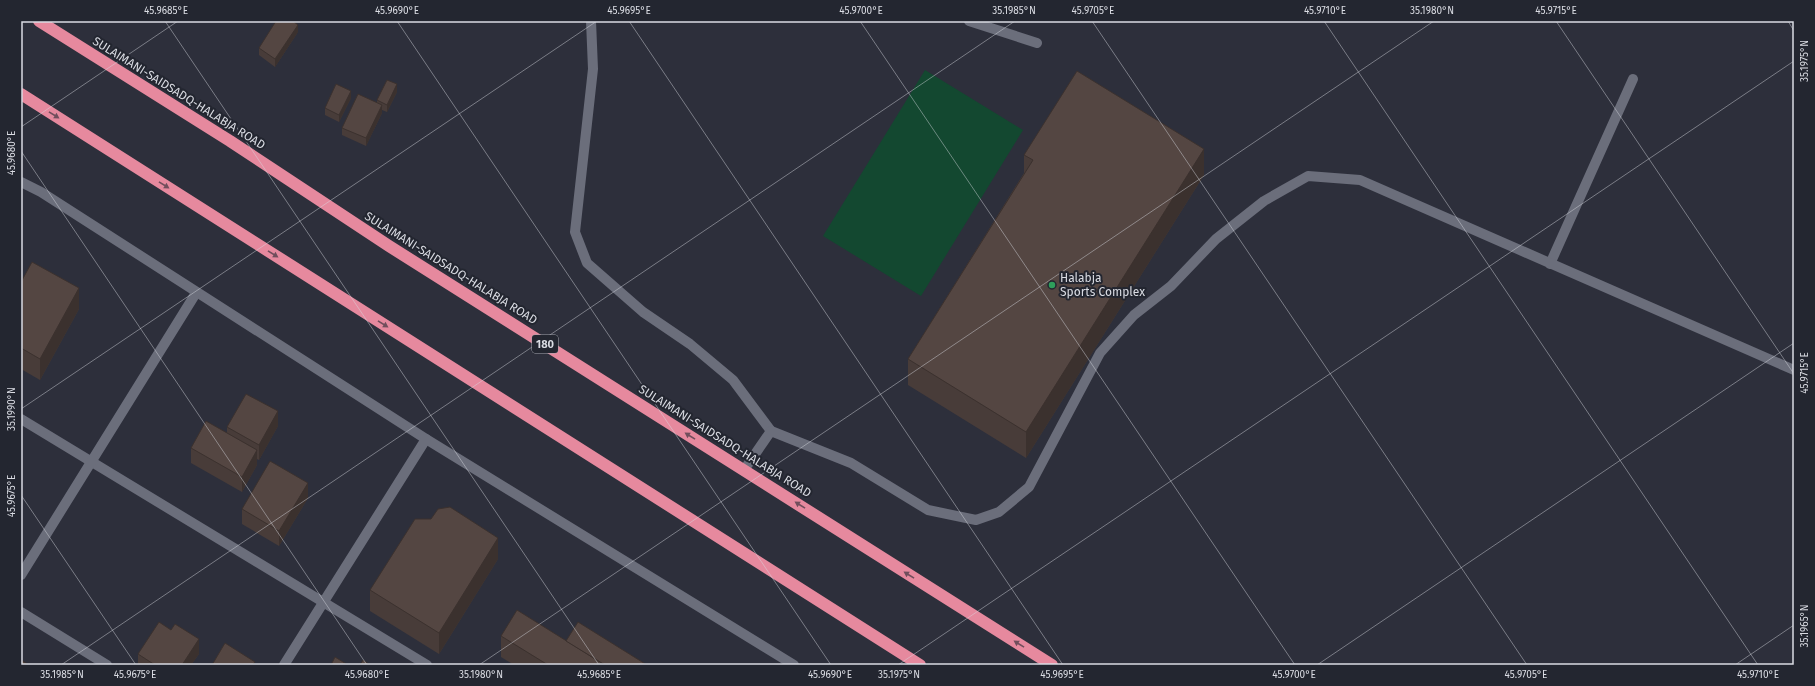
<svg xmlns="http://www.w3.org/2000/svg" width="1815" height="686" viewBox="0 0 1815 686" font-family="'Fira Sans',sans-serif">
<style>
.green{fill:#134830}
.lines{fill:none;stroke-linecap:round;stroke-linejoin:round}
.lane{stroke:#6b6e7b;stroke-width:10}
.street{stroke:#6b6e7b;stroke-width:10}
.highway{stroke:#e6899e;stroke-width:12}
.wall{fill:#483c39}
.shaded-wall{fill:#3b312e}
.building{fill:#544642;stroke:#3b312e}
.oneway{fill:#714e5c}
.ticks{fill:none;stroke:#dadce3;stroke-width:1;stroke-opacity:0.45}
.leisure-dot{fill:#2e9e5b;stroke:#232630;stroke-width:1.5}
.labels{text-anchor:middle;dominant-baseline:central;stroke-width:4;stroke-linejoin:round;paint-order:stroke}
.shield{fill:#232630;stroke:#a3a5ad;stroke-width:1}
.shield-label{font-size:11px;font-weight:bold;fill:#dadce3}
.street-label{font-size:12px;fill:#dadce3;stroke:#232630}
.poi-label{font-size:12px;fill:#dadce3;stroke:#232630;text-anchor:start}
.neatline{fill:none;stroke:#dadce3;stroke-width:1.5}
.ticks-label{font-size:10px;text-anchor:middle;fill:#dadce3}
</style>
<rect width="100%" height="100%" fill="#2d2f3b"/>
<!-- green -->
<path class="green" d="M 925,70 L 1023,130 L 921,296 L 823,236 Z"/>
<g class="lines">
<!-- lane -->
<g class="lane">
<path d="M 591,21 L 593,69 L 575,232 L 587,263 L 643,312 L 690,344 L 733,380 L 771,431"/>
<path d="M 969,21 L 1037,43"/>
<path d="M 1550,264 L 1633,79"/>
<path d="M 744,470 L 771,431 L 851,463 L 928,510 L 976,520 L 999,512 L 1029,487 L 1100,353 L 1134,315 L 1171,286 L 1216,239 L 1264,201 L 1308,176 L 1360,180 L 1794,370"/>
</g>
<!-- street -->
<g class="street">
<path d="M 21,182 L 41,192 L 426,439 L 794,665"/>
<path d="M 21,419 L 427,665"/>
<path d="M 21,575 L 196,293"/>
<path d="M 21,612 L 107,665"/>
<path d="M 284,665 L 426,439"/>
</g>
<!-- highway -->
<g class="highway">
<path d="M 39,21 L 230,141 L 389,246 L 1052,665"/>
<path d="M 21,94 L 920,665"/>
</g>
</g>
<!-- wall -->
<g class="wall">
<path d="M 298,32 L 275,67 L 259,55 L 259,48 Z"/>
<path d="M 397,92 L 387,112 L 382,110 L 382,113 L 366,146 L 342,135 L 342,128 L 377,103 L 377,100 Z"/>
<path d="M 351,98 L 339,122 L 325,115 L 325,108 Z"/>
<path d="M 1024,155 L 1204,175 L 1026,458 L 908,385 L 908,359 L 1024,173 Z"/>
<path d="M 21,282 L 79,309 L 40,380 L 21,369 Z"/>
<path d="M 278,426 L 259,460 L 257,459 L 257,465 L 242,492 L 191,463 L 191,448 L 227,433 L 227,427 Z"/>
<path d="M 308,498 L 279,546 L 242,524 L 242,509 Z"/>
<path d="M 498,559 L 439,654 L 370,611 L 370,590 Z"/>
<path d="M 171,630 L 199,654 L 191,665 L 138,665 L 138,654 Z"/>
<path d="M 501,636 L 566,641 L 647,665 L 514,665 L 501,657 Z"/>
</g>
<!-- shaded-wall -->
<g class="shaded-wall">
<path d="M 298,25 L 298,32 L 275,67 L 275,59 Z"/>
<path d="M 397,84 L 397,92 L 387,112 L 387,105 Z"/>
<path d="M 351,91 L 351,98 L 339,122 L 339,115 Z"/>
<path d="M 382,105 L 382,113 L 366,146 L 366,138 Z"/>
<path d="M 1204,149 L 1204,175 L 1026,458 L 1026,432 Z"/>
<path d="M 79,288 L 79,309 L 40,380 L 40,359 Z"/>
<path d="M 278,411 L 278,426 L 259,460 L 259,445 Z"/>
<path d="M 257,450 L 257,465 L 242,492 L 242,477 Z"/>
<path d="M 308,483 L 308,498 L 279,546 L 279,531 Z"/>
<path d="M 498,538 L 498,559 L 439,654 L 439,633 Z"/>
<path d="M 199,639 L 199,654 L 191,665 L 182,665 Z"/>
</g>
<!-- building -->
<g class="building">
<path d="M 276,21 L 293,21 L 298,25 L 275,59 L 259,48 Z"/>
<path d="M 1077,71 L 1204,149 L 1026,432 L 908,359 L 1033,160 L 1024,155 Z"/>
<path d="M 387,80 L 397,84 L 387,105 L 377,100 Z"/>
<path d="M 336,84 L 351,91 L 339,115 L 325,108 Z"/>
<path d="M 358,94 L 382,105 L 366,138 L 342,128 Z"/>
<path d="M 32,262 L 79,288 L 40,359 L 21,348 L 21,282 Z"/>
<path d="M 246,394 L 278,411 L 259,445 L 227,427 Z"/>
<path d="M 206,421 L 257,450 L 242,477 L 191,448 Z"/>
<path d="M 270,461 L 308,483 L 279,531 L 242,509 Z"/>
<path d="M 450,507 L 498,538 L 439,633 L 370,590 L 415,519 L 431,519 L 438,509 Z"/>
<path d="M 517,610 L 605,665 L 548,665 L 501,636 Z"/>
<path d="M 159,622 L 171,630 L 175,624 L 199,639 L 182,665 L 155,665 L 138,654 Z"/>
<path d="M 578,622 L 647,665 L 605,665 L 566,641 Z"/>
<path d="M 225,643 L 255,662 L 252,665 L 212,665 Z"/>
<path d="M 335,657 L 348,665 L 331,665 Z"/>
<path d="M 21,660 L 29,665 L 21,665 Z"/>
<path d="M 363,660 L 370,665 L 360,665 Z"/>
</g>
<!-- one-way arrows -->
<defs><path id="oneway-solid" d="M-6-.8H1V-3.2L6.5 0L1 3.2V.8H-6Z"/></defs>
<g class="oneway">
<use href="#oneway-solid" transform="translate(54 115) rotate(32)"/>
<use href="#oneway-solid" transform="translate(164 185) rotate(32)"/>
<use href="#oneway-solid" transform="translate(273 254) rotate(32)"/>
<use href="#oneway-solid" transform="translate(383 324) rotate(32)"/>
<use href="#oneway-solid" transform="translate(690 436) rotate(-148)"/>
<use href="#oneway-solid" transform="translate(800 505) rotate(-148)"/>
<use href="#oneway-solid" transform="translate(909 575) rotate(-148)"/>
<use href="#oneway-solid" transform="translate(1019 644) rotate(-148)"/>
</g>
<!-- ticks -->
<path class="ticks" d="M 165,21 L 599,665M 397,21 L 831,665M 629,21 L 1063,665M 860,21 L 1295,665M 1092,21 L 1527,665M 1324,21 L 1758,665M 1556,21 L 1794,374M 1788,21 L 1794,31M 21,127 L 178,21M 21,151 L 367,665M 21,409 L 597,21M 21,495 L 136,665M 61,665 L 1015,21M 479,665 L 1434,21M 898,665 L 1794,61M 1317,665 L 1794,343M 1735,665 L 1794,625"/>
<!-- markers -->
<circle class="leisure-dot" cx="1052" cy="285" r="4"/>
<g class="labels">
<!-- shield labels -->
<rect class="shield" x="532" y="335" width="26" height="18" rx="3"/>
<g class="shield-label">
<text x="545" y="344">180</text>
</g>
<!-- street labels -->
<g class="street-label">
<text transform="translate(179 93) rotate(32)">SULAIMANI-SAIDSADQ-HALABJA ROAD</text>
<text transform="translate(451 268) rotate(32)">SULAIMANI-SAIDSADQ-HALABJA ROAD</text>
<text transform="translate(725 441) rotate(32)">SULAIMANI-SAIDSADQ-HALABJA ROAD</text>
</g>
<!-- poi labels -->
<g class="poi-label">
<text x="1060" y="278">Halabja<tspan x="1060" dy="14">Sports Complex</tspan></text>
</g>
</g>
<!-- border -->
<rect width="1815" height="686" fill="none" stroke="#232630" stroke-width="44"/>
<rect x="22" y="22" width="1771" height="642" class="neatline"/>
<g class="ticks-label">
<text x="166" y="14">45.9685°E</text>
<text x="397" y="14">45.9690°E</text>
<text x="629" y="14">45.9695°E</text>
<text x="861" y="14">45.9700°E</text>
<text x="1014" y="14">35.1985°N</text>
<text x="1093" y="14">45.9705°E</text>
<text x="1325" y="14">45.9710°E</text>
<text x="1432" y="14">35.1980°N</text>
<text x="1556" y="14">45.9715°E</text>
<text transform="translate(1804 61) rotate(-90)" y="4">35.1975°N</text>
<text transform="translate(11 153) rotate(-90)" y="4">45.9680°E</text>
<text transform="translate(1804 373) rotate(-90)" y="4">45.9715°E</text>
<text transform="translate(11 409) rotate(-90)" y="4">35.1990°N</text>
<text transform="translate(11 496) rotate(-90)" y="4">45.9675°E</text>
<text transform="translate(1804 626) rotate(-90)" y="4">35.1965°N</text>
<text x="62" y="678">35.1985°N</text>
<text x="135" y="678">45.9675°E</text>
<text x="367" y="678">45.9680°E</text>
<text x="481" y="678">35.1980°N</text>
<text x="599" y="678">45.9685°E</text>
<text x="830" y="678">45.9690°E</text>
<text x="899" y="678">35.1975°N</text>
<text x="1062" y="678">45.9695°E</text>
<text x="1294" y="678">45.9700°E</text>
<text x="1526" y="678">45.9705°E</text>
<text x="1758" y="678">45.9710°E</text>
</g>
</svg>
